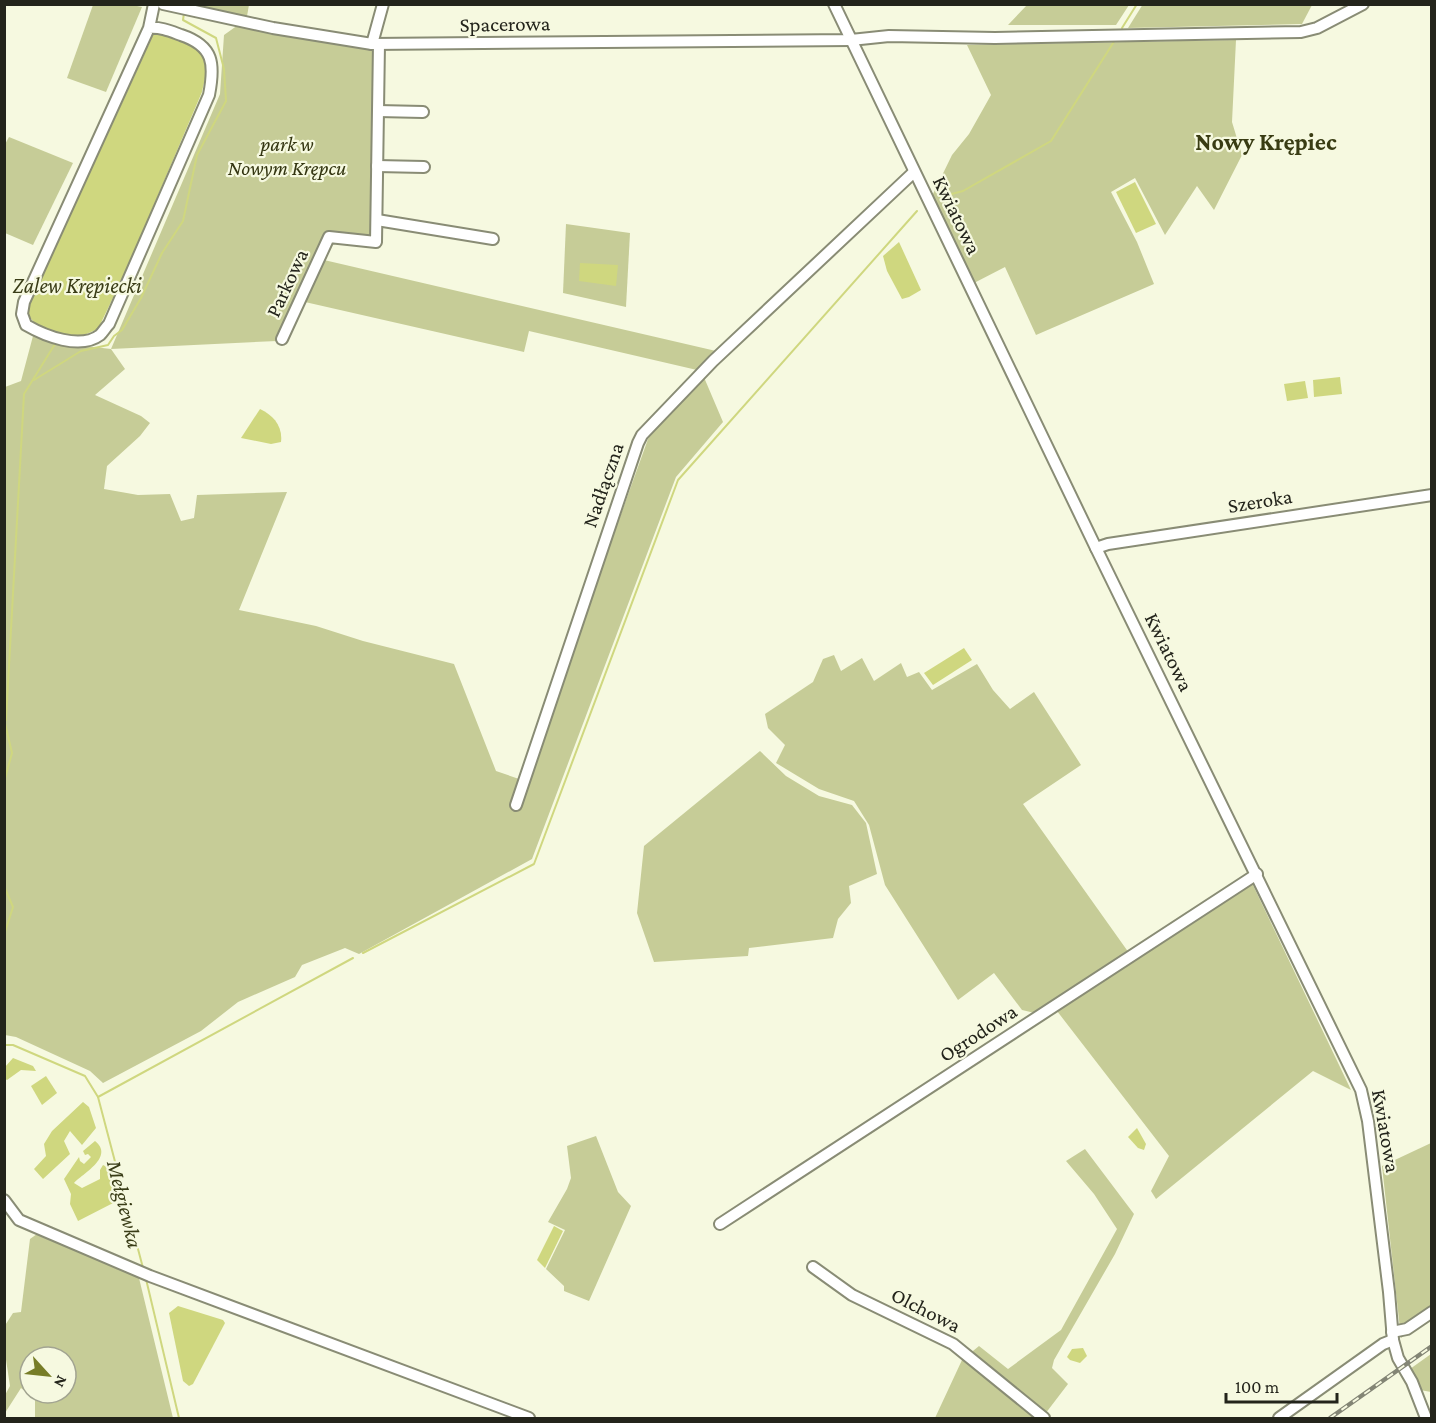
<svg xmlns="http://www.w3.org/2000/svg" width="1436" height="1423" viewBox="0 0 1436 1423" font-family="'Crimson Pro',serif">
<style>
.green{fill:#c6cc97;fill-rule:evenodd}
.water{fill:#cfd77f}
.lines{fill:none;stroke-linecap:round;stroke-linejoin:round}
.stream{stroke:#cfd77f;stroke-width:2}
.minor-casing{stroke:#898c75;stroke-width:14}
.minor{stroke:#fff;stroke-width:10}
.rail-casing{stroke:#838575;stroke-width:4.5}
.rail{stroke:#f6f9e0;stroke-width:2;stroke-dasharray:7;stroke-linecap:butt}
.labels{text-anchor:middle;dominant-baseline:central;stroke-width:4.5;stroke-linejoin:round;paint-order:stroke}
.street-label{font-size:21px;fill:#23241b;stroke:#f6f9e0}
.park-label{font-size:21px;font-style:italic;fill:#333510;stroke:#f6f9e0}
.water-label{font-size:22px;font-style:italic;fill:#393c16;stroke:#f6f9e0}
.quarter-label{font-size:24px;font-weight:bold;fill:#393c13;stroke:#f6f9e0}
</style>
<rect width="100%" height="100%" fill="#f6f9e0"/>
<!-- green -->
<g class="green">
<path d="M 188,4 L 249,5 L 247,16 Z"/>
<path d="M 1143,4 L 1312,4 L 1312,5 L 1302,24 L 1128,28 Z"/>
<path d="M 93,5 L 132,5 L 142,7 L 106,92 L 67,78 Z"/>
<path d="M 1027,5 L 1027,4 L 1129,5 L 1116,25 L 1008,25 Z"/>
<path d="M 238,25 L 375,51 L 372,239 L 326,233 L 277,341 L 111,349 L 125,369 L 95,395 L 141,416 L 150,423 L 140,436 L 107,466 L 104,489 L 138,495 L 170,494 L 181,521 L 194,518 L 197,495 L 287,492 L 239,610 L 316,626 L 363,641 L 454,664 L 496,771 L 525,781 L 652,428 L 703,375 L 723,422 L 676,477 L 532,859 L 359,954 L 345,948 L 302,965 L 295,977 L 238,1002 L 201,1031 L 103,1083 L 90,1071 L 16,1037 L 5,1035 L 5,387 L 21,381 L 33,336 L 60,343 L 111,349 L 220,94 L 224,35 Z"/>
<path d="M 1236,40 L 1232,122 L 1242,155 L 1214,210 L 1197,186 L 1165,235 L 1135,178 L 1111,192 L 1137,242 L 1154,284 L 1036,335 L 1005,267 L 974,283 L 932,196 L 952,155 L 969,134 L 991,95 L 967,45 Z"/>
<path d="M 9,137 L 73,163 L 33,245 L 5,233 L 4,146 Z"/>
<path d="M 566,224 L 630,233 L 626,307 L 563,293 Z"/>
<path d="M 324,260 L 716,351 L 697,370 L 529,331 L 524,352 L 305,302 Z"/>
<path d="M 834,655 L 841,671 L 862,658 L 874,681 L 901,663 L 907,677 L 919,672 L 932,690 L 977,664 L 993,690 L 1010,709 L 1034,692 L 1081,765 L 1023,804 L 1129,953 L 1039,1014 L 1022,1010 L 994,973 L 958,1000 L 885,885 L 869,825 L 854,801 L 819,789 L 776,763 L 785,745 L 768,728 L 765,714 L 813,682 L 823,659 Z"/>
<path d="M 760,751 L 786,776 L 819,796 L 852,805 L 866,823 L 877,874 L 849,886 L 851,903 L 838,919 L 833,938 L 749,948 L 748,956 L 654,962 L 637,913 L 644,846 Z"/>
<path d="M 1251,881 L 1351,1090 L 1313,1071 L 1156,1199 L 1151,1191 L 1169,1156 L 1057,1011 L 1218,905 Z"/>
<path d="M 596,1136 L 618,1192 L 631,1206 L 589,1301 L 564,1291 L 564,1286 L 546,1269 L 565,1230 L 548,1222 L 567,1189 L 571,1178 L 567,1146 Z"/>
<path d="M 1431,1143 L 1431,1315 L 1401,1338 L 1382,1166 Z"/>
<path d="M 1085,1149 L 1134,1214 L 1115,1254 L 1054,1360 L 1052,1368 L 1068,1384 L 1042,1418 L 1021,1418 L 1017,1417 L 1015,1418 L 935,1418 L 962,1360 L 979,1346 L 1008,1369 L 1061,1330 L 1117,1229 L 1094,1194 L 1066,1161 Z"/>
<path d="M 37,1234 L 139,1278 L 173,1418 L 35,1418 L 35,1399 L 21,1388 L 5,1413 L 5,1395 L 10,1386 L 5,1353 L 4,1327 L 13,1313 L 21,1312 L 30,1239 ZM 30,1357 L 66,1357 L 66,1393 L 30,1393 Z"/>
<path d="M 1431,1354 L 1431,1392 L 1420,1390 L 1410,1369 Z"/>
</g>
<!-- water -->
<g class="water">
<path d="M 154,33 C 171,34 196,43 205,59 C 209,67 204,82 202,92 L 124,275 L 98,329 L 84,335 L 60,335 L 36,325 L 29,316 L 28,299 L 94,164 Z"/>
<path d="M 1135,182 L 1156,224 L 1136,233 L 1116,192 Z"/>
<path d="M 899,242 L 921,290 L 909,297 L 902,299 L 887,271 L 883,256 Z"/>
<path d="M 580,263 L 618,265 L 616,286 L 579,281 Z"/>
<path d="M 1340,377 L 1342,394 L 1314,397 L 1313,380 Z"/>
<path d="M 1305,381 L 1308,398 L 1287,401 L 1284,384 Z"/>
<path d="M 260,409 C 273,415 283,426 281,442 L 271,444 L 241,438 Z"/>
<path d="M 964,648 L 972,660 L 933,685 L 924,673 Z"/>
<path d="M 13,1058 L 33,1066 L 36,1071 L 21,1070 L 7,1080 L 5,1079 L 5,1067 Z"/>
<path d="M 46,1076 L 57,1093 L 42,1105 L 31,1086 Z"/>
<path d="M 83,1102 L 89,1107 L 96,1128 L 82,1145 L 70,1131 L 64,1141 L 70,1154 L 43,1179 L 34,1169 L 46,1156 L 44,1144 L 52,1131 Z"/>
<path d="M 1137,1128 L 1146,1144 L 1144,1150 L 1138,1148 L 1128,1137 Z"/>
<path d="M 95,1141 C 115,1157 82,1174 74,1183 L 82,1188 L 100,1179 L 100,1170 L 103,1165 L 107,1167 L 117,1201 L 78,1221 L 70,1204 L 71,1194 L 64,1179 L 79,1157 L 80,1161 L 84,1164 L 91,1157 L 88,1154 L 85,1155 L 83,1151 Z"/>
<path d="M 554,1226 L 563,1231 L 545,1268 L 537,1260 Z"/>
<path d="M 178,1306 L 223,1320 L 225,1323 L 193,1384 L 189,1386 L 183,1381 L 169,1313 Z"/>
<path d="M 1083,1348 L 1087,1356 L 1080,1363 L 1070,1360 L 1067,1357 L 1072,1349 Z"/>
</g>
<g class="lines">
<!-- stream -->
<g class="stream">
<path d="M 1122,28 L 1137,4"/>
<path d="M 940,197 L 963,191 L 1051,141 L 1115,40"/>
<path d="M 34,380 L 81,351 L 108,345 L 114,336 L 122,330 L 141,298 L 162,253 L 183,221 L 197,155 L 226,101 L 224,69 L 216,38 L 183,20 L 184,13"/>
<path d="M 4,719 L 12,753 L 4,782"/>
<path d="M 6,720 L 24,394 L 55,344"/>
<path d="M 4,886 L 13,907 L 4,935"/>
<path d="M 363,953 L 534,864 L 678,480 L 917,211"/>
<path d="M 4,1045 L 13,1045 L 85,1076 L 98,1097 L 143,1268"/>
<path d="M 98,1097 L 353,958"/>
<path d="M 146,1279 L 179,1418"/>
</g>
<!-- minor casing -->
<g class="minor-casing">
<g id="minor">
<path d="M 163,4 L 273,28 L 372,44 L 851,40 L 889,36 L 995,38 L 1301,32 L 1317,28 L 1363,4"/>
<path d="M 834,4 L 1096,548 L 1361,1090 L 1368,1121 L 1389,1292 L 1393,1340 L 1398,1358 L 1412,1382 L 1426,1418"/>
<path d="M 149,28 C 161,27 170,31 181,35 C 214,46 215,64 209,95 L 109,324 C 106,327 103,332 100,335 C 80,350 45,336 26,325 L 22,314 L 24,302 L 149,28 L 154,4"/>
<path d="M 372,44 L 383,4"/>
<path d="M 378,111 L 423,112"/>
<path d="M 377,166 L 424,167"/>
<path d="M 377,220 L 493,239"/>
<path d="M 282,339 L 329,237 L 376,242 L 379,44"/>
<path d="M 1096,548 L 1108,544 L 1432,495"/>
<path d="M 516,805 L 638,443 L 642,435 L 713,361 L 914,172"/>
<path d="M 4,1200 L 19,1220 L 150,1276 L 529,1418"/>
<path d="M 720,1224 L 1257,874"/>
<path d="M 813,1267 L 852,1295 L 953,1344 L 1044,1418"/>
<path d="M 1392,1332 L 1407,1329 L 1432,1312"/>
<path d="M 1279,1418 L 1383,1344 L 1393,1340"/>
</g>
</g>
<!-- minor -->
<use href="#minor" class="minor"/>
<!-- rail casing -->
<g class="rail-casing">
<path id="rail" d="M 1330,1418 L 1432,1346"/>
</g>
<!-- rail -->
<use href="#rail" class="rail"/>
</g>
<g class="labels">
<!-- street labels -->
<g class="street-label">
<text transform="translate(505 24) rotate(-1)">Spacerowa</text>
<text transform="translate(957 215) rotate(64)">Kwiatowa</text>
<text transform="translate(287 283) rotate(-65)">Parkowa</text>
<text transform="translate(603 485) rotate(-71)">Nadłączna</text>
<text transform="translate(1260 501) rotate(-9)">Szeroka</text>
<text transform="translate(1169 652) rotate(64)">Kwiatowa</text>
<text transform="translate(978 1033) rotate(-33)">Ogrodowa</text>
<text transform="translate(1386 1131) rotate(80)">Kwiatowa</text>
<text transform="translate(926 1310) rotate(27)">Olchowa</text>
</g>
<!-- park labels -->
<g class="park-label">
<text x="287" y="144">park w<tspan x="287" dy="24">Nowym Krępcu</tspan></text>
</g>
<!-- water labels -->
<g class="water-label">
<text x="77" y="285">Zalew Krępiecki</text>
<text transform="translate(125 1204) rotate(76)">Mełgiewka</text>
</g>
<!-- quarter labels -->
<g class="quarter-label">
<text x="1266" y="141">Nowy Krępiec</text>
</g>
</g>
<!-- border -->
<rect width="1436" height="1423" fill="none" stroke="#23241b" stroke-width="12"/>
<!-- north arrow -->
<g transform="translate(48 1375) rotate(117)"><circle r="28" fill="#f6f9e0" stroke="#a2a491" stroke-width="1.5"/>
<path d="M0-4.5L10 22L0 15L-10 22Z" fill="#777d27"/>
<text y="-9" font-size="16" font-weight="bold" text-anchor="middle" fill="#23241b">N</text>
</g>
<!-- scale -->
<path d="M1226 1393v9h111v-9" fill="none" stroke="#23241b" stroke-width="3"/>
<text x="1235" y="1393" font-size="18" fill="#23241b" stroke="#f6f9e0" stroke-width="4.5" paint-order="stroke">100 m</text>
</svg>
